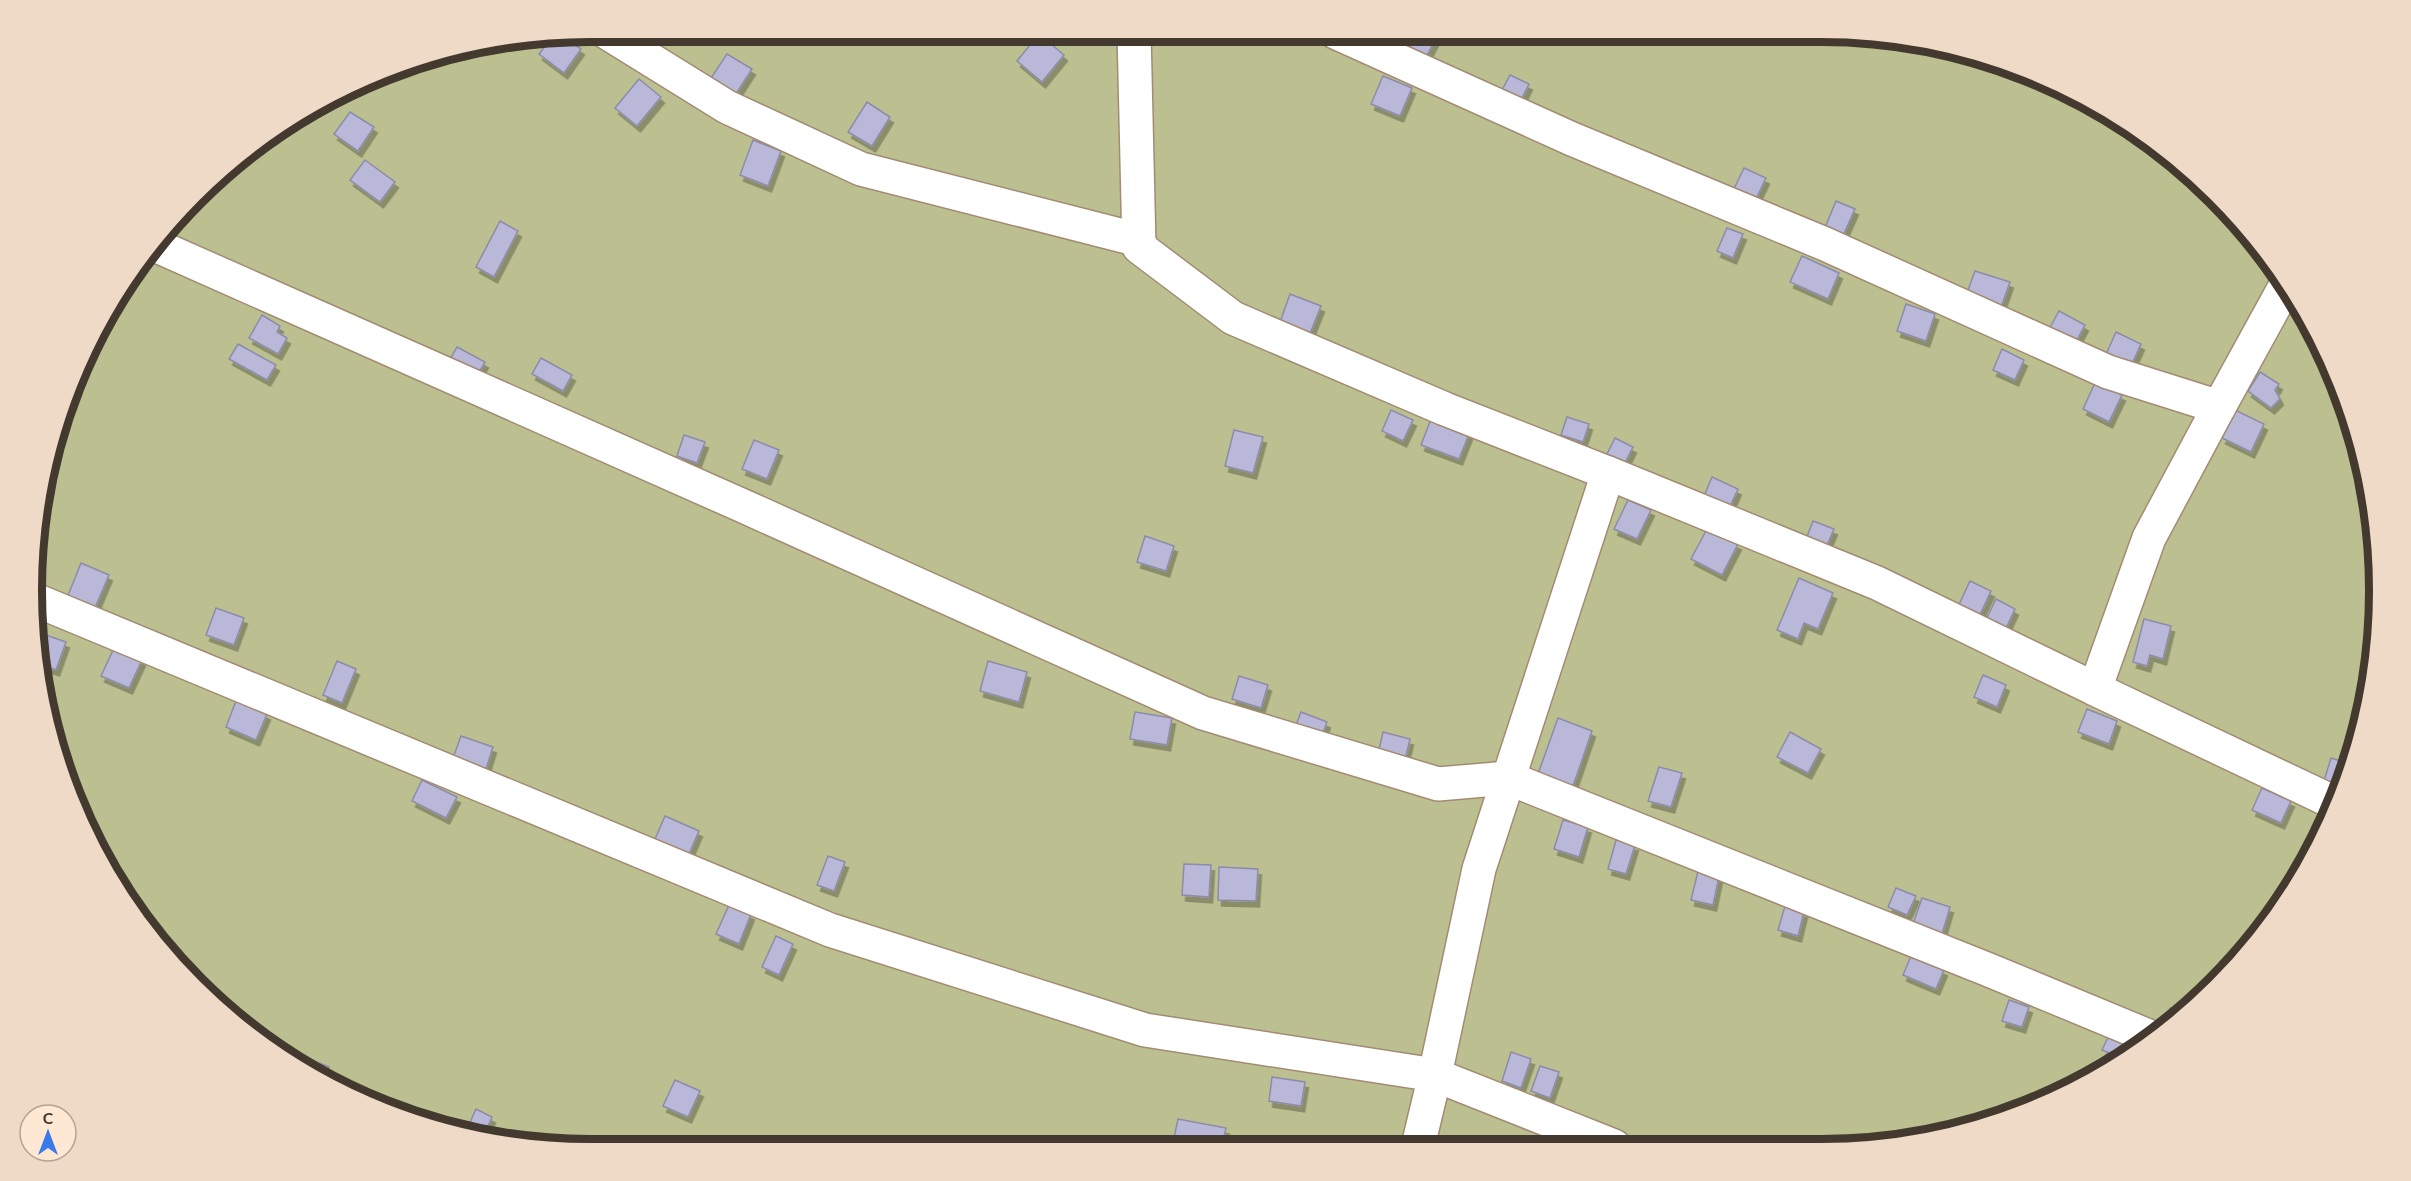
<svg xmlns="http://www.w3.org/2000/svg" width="2411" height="1181" viewBox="0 0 2411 1181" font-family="Mulish,sans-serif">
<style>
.green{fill:#bcc090}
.building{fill:#b9b8d8;stroke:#8c8baa;stroke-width:1.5;filter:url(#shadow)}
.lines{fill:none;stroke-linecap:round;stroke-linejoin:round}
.minor-casing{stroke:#a38b73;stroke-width:36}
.minor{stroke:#fff;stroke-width:33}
.rim{fill:none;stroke:#44392f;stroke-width:8}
</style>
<defs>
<filter id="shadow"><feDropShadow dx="3.5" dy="6" stdDeviation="0" flood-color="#0004"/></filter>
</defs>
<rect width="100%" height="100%" fill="#fee8d4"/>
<!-- green -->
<path class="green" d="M 591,32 L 1857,33 L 1965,50 L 2067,89 L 2161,147 L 2241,222 L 2304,311 L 2350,410 L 2375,517 L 2378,627 L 2361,735 L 2322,837 L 2264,931 L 2161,1034 L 2034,1107 L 1893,1145 L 554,1148 L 446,1131 L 344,1092 L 195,986 L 89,837 L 36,663 L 42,481 L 74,376 L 126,280 L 250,147 L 410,61 Z"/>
<!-- building -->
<g class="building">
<path d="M 1406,32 L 1424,32 L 1436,38 L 1425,59 L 1399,47 Z"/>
<path d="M 1039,34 L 1064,55 L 1042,82 L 1017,61 Z"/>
<path d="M 563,36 L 581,49 L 564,73 L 539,54 L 551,38 Z"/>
<path d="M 727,54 L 752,69 L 734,97 L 709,81 Z"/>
<path d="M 1510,75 L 1529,84 L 1519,104 L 1500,94 Z"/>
<path d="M 1383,76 L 1412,88 L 1400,116 L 1371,104 Z"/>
<path d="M 639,79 L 661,97 L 637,126 L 615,108 Z"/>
<path d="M 867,102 L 890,117 L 872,146 L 848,132 Z"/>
<path d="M 350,112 L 374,127 L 358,151 L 334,134 Z"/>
<path d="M 753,140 L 781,151 L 768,186 L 740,175 Z"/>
<path d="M 365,160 L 395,182 L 380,202 L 350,180 Z"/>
<path d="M 1744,168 L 1766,178 L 1754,203 L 1732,193 Z"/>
<path d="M 1836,201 L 1855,209 L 1842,238 L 1824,230 Z"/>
<path d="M 500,221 L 518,231 L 494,277 L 476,267 Z"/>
<path d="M 1727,228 L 1743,234 L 1733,258 L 1717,251 Z"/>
<path d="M 1802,256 L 1839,273 L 1828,299 L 1790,282 Z"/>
<path d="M 1975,271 L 2010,282 L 1999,313 L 1964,301 Z"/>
<path d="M 1290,294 L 1321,306 L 1309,336 L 1279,325 Z"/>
<path d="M 1906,304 L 1935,314 L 1926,341 L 1897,331 Z"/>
<path d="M 2059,311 L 2085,325 L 2071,351 L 2045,337 Z"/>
<path d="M 262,315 L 280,326 L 277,332 L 287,338 L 278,354 L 249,338 Z"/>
<path d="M 2116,332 L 2141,344 L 2131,366 L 2102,363 Z"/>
<path d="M 238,344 L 276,365 L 267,380 L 229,359 Z"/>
<path d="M 457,347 L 485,362 L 474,381 L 446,367 Z"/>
<path d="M 2002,349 L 2024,360 L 2015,380 L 1993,370 Z"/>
<path d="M 541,358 L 572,375 L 563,391 L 532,374 Z"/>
<path d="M 2260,372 L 2279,384 L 2275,390 L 2280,399 L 2271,408 L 2248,391 Z"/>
<path d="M 2095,383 L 2122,395 L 2109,422 L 2083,409 Z"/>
<path d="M 1391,410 L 1413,420 L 1403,441 L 1382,431 Z"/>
<path d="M 2235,410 L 2264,424 L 2251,452 L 2222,438 Z"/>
<path d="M 1567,417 L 1589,424 L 1583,442 L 1561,435 Z"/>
<path d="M 1431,419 L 1469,434 L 1459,459 L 1421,445 Z"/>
<path d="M 1234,430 L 1263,437 L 1253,473 L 1225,466 Z"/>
<path d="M 684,435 L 705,442 L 697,463 L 677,456 Z"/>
<path d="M 1615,438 L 1633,447 L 1624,465 L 1606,456 Z"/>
<path d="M 754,440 L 779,450 L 767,479 L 742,469 Z"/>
<path d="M 1712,477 L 1738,489 L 1728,511 L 1702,501 Z"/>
<path d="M 1628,500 L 1651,510 L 1637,539 L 1614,529 Z"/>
<path d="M 1813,521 L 1834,529 L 1823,555 L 1803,547 Z"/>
<path d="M 1707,529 L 1738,544 L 1722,575 L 1691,559 Z"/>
<path d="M 1145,536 L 1174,546 L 1166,571 L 1137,562 Z"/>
<path d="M 81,563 L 109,575 L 94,610 L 67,598 Z"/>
<path d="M 1799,578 L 1833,593 L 1818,629 L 1804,623 L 1798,639 L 1777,630 Z"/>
<path d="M 1970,581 L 1991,591 L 1977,621 L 1956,611 Z"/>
<path d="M 1996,599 L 2015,609 L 2002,637 L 1982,628 Z"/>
<path d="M 216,608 L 244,618 L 234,645 L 206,635 Z"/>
<path d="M 2144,619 L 2171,626 L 2163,659 L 2150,655 L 2147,666 L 2133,662 Z"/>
<path d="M 37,632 L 66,642 L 56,670 L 36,663 Z"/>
<path d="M 114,648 L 142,660 L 129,688 L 101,676 Z"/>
<path d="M 337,661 L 356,669 L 342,703 L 323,695 Z"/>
<path d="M 988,661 L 1027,672 L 1019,702 L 980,691 Z"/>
<path d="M 1983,675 L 2006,685 L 1997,707 L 1974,697 Z"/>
<path d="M 1239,676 L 1268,685 L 1261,708 L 1232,699 Z"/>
<path d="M 236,701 L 267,714 L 256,740 L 226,727 Z"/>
<path d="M 2087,709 L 2117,721 L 2109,744 L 2078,732 Z"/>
<path d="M 1135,712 L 1172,718 L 1167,745 L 1130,739 Z"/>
<path d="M 1301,712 L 1327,722 L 1320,741 L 1294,731 Z"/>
<path d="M 1558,718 L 1592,731 L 1573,786 L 1538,774 Z"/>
<path d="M 1383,732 L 1410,739 L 1405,760 L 1378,754 Z"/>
<path d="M 1790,732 L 1821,749 L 1808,773 L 1777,757 Z"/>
<path d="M 461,736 L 493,747 L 486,769 L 453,758 Z"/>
<path d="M 2331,758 L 2350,764 L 2341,787 L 2324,781 Z"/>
<path d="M 1659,767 L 1682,773 L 1671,807 L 1648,801 Z"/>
<path d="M 422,780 L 457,797 L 446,818 L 412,801 Z"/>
<path d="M 2262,788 L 2291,801 L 2281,823 L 2252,810 Z"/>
<path d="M 665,816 L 699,831 L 689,854 L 655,839 Z"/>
<path d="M 1563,820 L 1588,827 L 1579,857 L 1554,849 Z"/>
<path d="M 1616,840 L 1635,845 L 1626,874 L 1608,869 Z"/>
<path d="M 828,856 L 845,862 L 834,891 L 817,885 Z"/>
<path d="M 1184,864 L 1211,865 L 1209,897 L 1182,895 Z"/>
<path d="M 1219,867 L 1258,869 L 1256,901 L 1218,900 Z"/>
<path d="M 1699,867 L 1720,872 L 1713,905 L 1691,900 Z"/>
<path d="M 1896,888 L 1916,896 L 1907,915 L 1888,907 Z"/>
<path d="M 1922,898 L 1950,907 L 1942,934 L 1913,924 Z"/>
<path d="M 729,905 L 751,914 L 739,944 L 716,934 Z"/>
<path d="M 1785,906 L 1804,912 L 1798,936 L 1778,930 Z"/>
<path d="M 776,936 L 793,944 L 779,975 L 762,967 Z"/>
<path d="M 1911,956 L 1944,970 L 1936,989 L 1903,975 Z"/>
<path d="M 2009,1000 L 2029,1007 L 2022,1027 L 2002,1021 Z"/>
<path d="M 2170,1008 L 2181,1013 L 2164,1031 L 2160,1029 Z"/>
<path d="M 2110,1033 L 2127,1040 L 2120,1057 L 2102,1050 Z"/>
<path d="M 1511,1052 L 1531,1059 L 1521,1088 L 1502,1081 Z"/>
<path d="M 302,1056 L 329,1067 L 324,1078 L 300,1061 Z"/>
<path d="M 1540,1066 L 1559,1072 L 1550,1098 L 1531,1091 Z"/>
<path d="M 1272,1077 L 1305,1082 L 1301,1106 L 1269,1101 Z"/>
<path d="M 675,1080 L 700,1091 L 688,1117 L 663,1106 Z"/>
<path d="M 476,1109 L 492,1117 L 484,1135 L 468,1127 Z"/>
<path d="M 1178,1119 L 1226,1128 L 1222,1147 L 1172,1147 Z"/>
</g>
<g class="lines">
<!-- minor casing -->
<g class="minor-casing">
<g id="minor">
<path d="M 606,32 L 727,107 L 861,169 L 1139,240"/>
<path d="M 1134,32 L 1139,247 L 1233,318 L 1445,409 L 1608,473 L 1479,869 L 1435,1075 L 1614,1146"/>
<path d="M 1335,32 L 1572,139 L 1825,244 L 2108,372 L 2219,407 L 2286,285"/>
<path d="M 157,246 L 741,505 L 1203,713 L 1438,784 L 1508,778 L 1989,970 L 2153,1038"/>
<path d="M 1608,473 L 1877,583 L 2095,689 L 2149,538 L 2219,407"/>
<path d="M 38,601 L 830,930 L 1145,1030 L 1435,1075 L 1418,1146"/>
<path d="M 2095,689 L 2335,803"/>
</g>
</g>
<!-- minor -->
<use href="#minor" class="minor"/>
</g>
<!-- crop -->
<path d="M0 0H2411V1181H0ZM590 42H1821A548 548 0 0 1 2369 590V591A548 548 0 0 1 1821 1139H590A548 548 0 0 1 42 591V590A548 548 0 0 1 590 42Z" fill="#efdac7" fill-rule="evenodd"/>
<path class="rim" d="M590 42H1821A548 548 0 0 1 2369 590V591A548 548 0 0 1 1821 1139H590A548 548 0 0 1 42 591V590A548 548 0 0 1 590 42Z"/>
<!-- north arrow -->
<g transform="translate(48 1133)"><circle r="28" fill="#fee8d4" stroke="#b4a292" stroke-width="1.5"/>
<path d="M0-4.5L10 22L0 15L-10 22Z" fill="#3a79e8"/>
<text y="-9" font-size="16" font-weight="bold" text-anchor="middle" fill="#44392f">С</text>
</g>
</svg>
